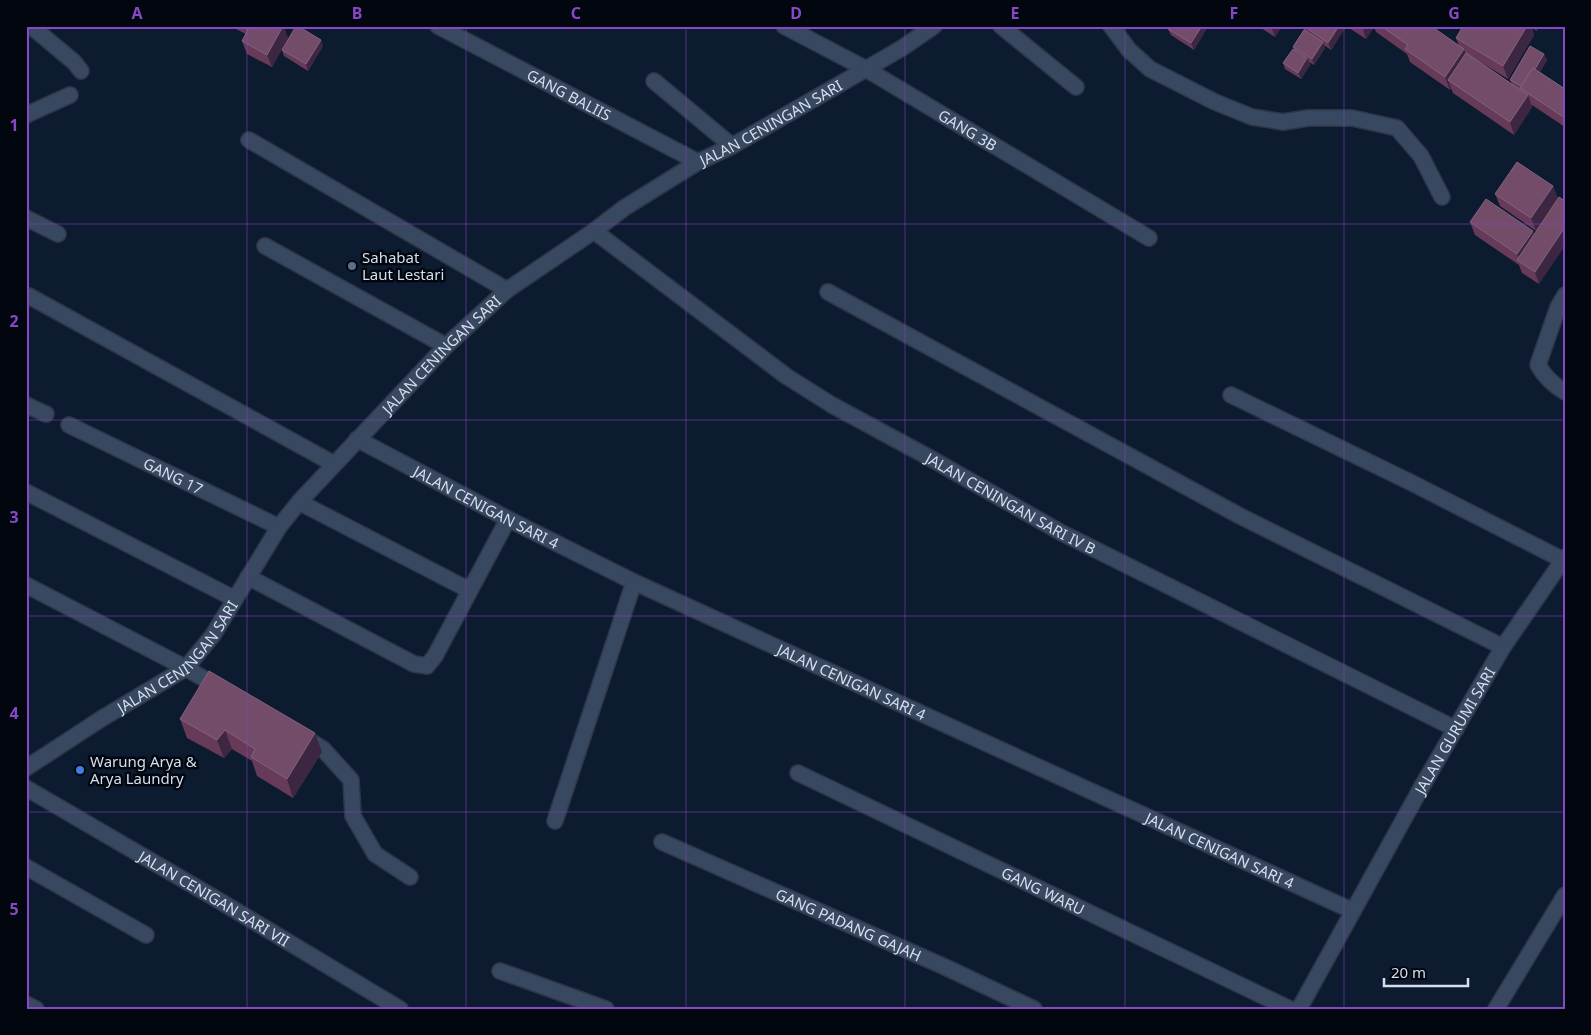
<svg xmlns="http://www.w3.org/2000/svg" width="1591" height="1035" viewBox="0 0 1591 1035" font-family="'Noto Sans',sans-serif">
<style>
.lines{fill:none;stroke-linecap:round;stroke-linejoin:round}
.minor-casing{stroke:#2f3547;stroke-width:18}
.minor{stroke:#374860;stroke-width:15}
.wall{fill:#663a58}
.shaded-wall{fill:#3d2641}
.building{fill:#724c68;stroke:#82637d}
.grid{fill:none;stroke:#8847c6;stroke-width:1;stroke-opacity:0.55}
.service-dot{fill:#5c6f8a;stroke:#02060f;stroke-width:2}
.shop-dot{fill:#3f7fe0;stroke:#02060f;stroke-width:2}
.labels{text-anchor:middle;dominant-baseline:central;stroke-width:5;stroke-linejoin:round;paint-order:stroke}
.street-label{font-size:15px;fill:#d5dfee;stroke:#02060f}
.poi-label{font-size:15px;fill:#d5dfee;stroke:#02060f;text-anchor:start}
.neatline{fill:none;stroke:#8847c6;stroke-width:2}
.grid-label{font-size:16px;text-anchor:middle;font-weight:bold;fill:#8847c6}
</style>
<rect width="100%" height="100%" fill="#0c1b30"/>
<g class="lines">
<!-- minor casing -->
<g class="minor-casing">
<g id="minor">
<path d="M 31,26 L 74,62 L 81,71"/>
<path id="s1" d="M 438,26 L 698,162"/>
<path id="s2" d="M 784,26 L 866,69 L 1149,238"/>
<path d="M 1001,26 L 1076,87"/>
<path d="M 1111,26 L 1129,50 L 1150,69 L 1215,102 L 1252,117 L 1283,122 L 1308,118 L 1352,118 L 1397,128 L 1421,156 L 1442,197"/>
<path d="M 654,81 L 732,146"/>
<path d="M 26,115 L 70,95"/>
<path d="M 249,140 L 507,290"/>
<path d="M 26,218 L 58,234"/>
<path id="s3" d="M 594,231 L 786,376 L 832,405 L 930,458 L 1062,533 L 1456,729"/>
<path d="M 265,246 L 446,346"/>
<path d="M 828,292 L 1240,516 L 1503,647"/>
<path d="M 1565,295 L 1558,307 L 1538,365 C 1545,377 1553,385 1565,392"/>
<path d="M 29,296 L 334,464"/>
<path d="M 1231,395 L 1410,482 L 1563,560"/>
<path d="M 26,405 L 46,414"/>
<path id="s4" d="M 69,425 L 279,527"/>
<path id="s5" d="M 357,439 L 508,519 L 634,582 L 1353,911"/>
<path d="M 26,492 L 235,599"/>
<path d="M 299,502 L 469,590"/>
<path d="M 248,577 L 414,664 L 427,666 L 435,656 L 508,519"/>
<path d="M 26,585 L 186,668 L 221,689"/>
<path d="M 304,737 L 323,749 L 351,780 L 353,816 L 375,854 L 410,877"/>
<path id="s6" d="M 26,768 L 101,719 L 186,668 L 213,635 L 279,527 L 299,502 L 446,346 L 507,290 L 594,231 L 624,208 L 698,162 L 732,146 L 866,69 L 902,48 L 934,26"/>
<path id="s7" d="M 798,773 L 1290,1009"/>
<path id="s8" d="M 26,788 L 213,897 L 400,1009"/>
<path d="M 555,821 L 634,582"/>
<path id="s9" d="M 662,842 L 945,967 L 1034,1009"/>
<path d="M 26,867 L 146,935"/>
<path d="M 500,971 L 606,1009"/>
<path d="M 26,1004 L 36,1009"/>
<path id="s10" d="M 1299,1009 L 1421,788 L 1503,647 L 1565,557"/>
<path d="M 1496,1009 L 1565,895"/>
</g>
</g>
<!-- minor -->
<use href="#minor" class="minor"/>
</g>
<!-- wall -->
<g class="wall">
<path d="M 233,26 L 283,26 L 288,38 L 272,67 L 247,54 L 242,41 L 246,34 L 234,28 Z"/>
<path d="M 1208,26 L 1194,50 L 1171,35 L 1168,29 Z"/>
<path d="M 1258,26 L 1282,26 L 1275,37 Z"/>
<path d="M 1304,26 L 1345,26 L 1345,28 L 1331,50 L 1324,45 L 1325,48 L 1314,65 L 1309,62 L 1310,65 L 1301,79 L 1285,69 L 1283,63 L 1294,50 L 1293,47 L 1304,30 Z"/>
<path d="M 1346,26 L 1431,26 L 1459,46 L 1456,38 L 1463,26 L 1540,26 L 1537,31 L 1532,28 L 1534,35 L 1508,79 L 1477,60 L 1512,84 L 1510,80 L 1544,54 L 1547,60 L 1540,72 L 1565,89 L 1565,127 L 1532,105 L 1532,107 L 1514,135 L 1453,93 L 1451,88 L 1450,90 L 1410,62 L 1407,54 L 1376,32 L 1374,27 L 1366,39 Z"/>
<path d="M 323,46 L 308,71 L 284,56 L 282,50 Z"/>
<path d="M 1553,186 L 1558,199 L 1536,231 L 1500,206 L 1495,194 Z"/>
<path d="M 1470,222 L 1533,231 L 1534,235 L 1539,284 L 1522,273 L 1519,265 L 1475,235 Z"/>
<path d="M 180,719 L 322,752 L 293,798 L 257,776 L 252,761 L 232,749 L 224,758 L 187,738 Z"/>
</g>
<!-- shaded-wall -->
<g class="shaded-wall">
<path d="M 283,26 L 288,38 L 272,67 L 267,55 Z"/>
<path d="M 1202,26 L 1208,26 L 1194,50 L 1191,43 Z"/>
<path d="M 1271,26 L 1282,26 L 1275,37 Z"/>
<path d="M 1339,26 L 1345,26 L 1345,28 L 1331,50 L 1328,43 Z"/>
<path d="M 1362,26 L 1374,27 L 1366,39 Z"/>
<path d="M 1527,26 L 1531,26 L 1534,35 L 1508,79 L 1503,66 Z"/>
<path d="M 1535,26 L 1540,26 L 1537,31 Z"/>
<path d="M 321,40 L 323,46 L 308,71 L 306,64 Z"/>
<path d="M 1323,42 L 1325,48 L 1314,65 L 1312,59 Z"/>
<path d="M 1464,49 L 1468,62 L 1448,80 L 1451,88 L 1450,90 L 1445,77 Z"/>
<path d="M 1544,54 L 1547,60 L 1528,93 L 1524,88 Z"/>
<path d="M 1307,58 L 1310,65 L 1301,79 L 1298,73 Z"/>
<path d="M 1528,95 L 1532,107 L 1514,135 L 1510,122 Z"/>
<path d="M 1553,186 L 1558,199 L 1536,231 L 1531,218 Z"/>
<path d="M 1565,227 L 1565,246 L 1539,284 L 1535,272 Z"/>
<path d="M 1533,231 L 1537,243 L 1520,262 L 1517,254 Z"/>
<path d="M 225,730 L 232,749 L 224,758 L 217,740 Z"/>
<path d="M 315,733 L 322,752 L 293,798 L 287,779 Z"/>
<path d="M 26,903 L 28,909 L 26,913 Z"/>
</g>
<!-- building -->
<g class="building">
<path d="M 241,26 L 250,26 L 248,30 Z"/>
<path d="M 250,26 L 283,26 L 267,55 L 242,41 Z"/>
<path d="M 296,26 L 298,26 L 321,40 L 306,64 L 282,50 Z"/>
<path d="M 1170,26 L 1202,26 L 1191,43 L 1168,29 Z"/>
<path d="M 1304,26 L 1339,26 L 1328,43 Z"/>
<path d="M 1381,26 L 1431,26 L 1464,49 L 1445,77 L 1405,49 L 1408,45 Z"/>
<path d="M 1463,26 L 1527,26 L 1503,66 L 1456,38 Z"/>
<path d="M 1304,30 L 1323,42 L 1312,59 L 1293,47 Z"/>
<path d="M 1530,46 L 1544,54 L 1535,69 L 1533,68 L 1521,86 L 1510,80 Z"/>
<path d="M 1293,49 L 1307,58 L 1298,73 L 1283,63 Z"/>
<path d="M 1466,53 L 1528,95 L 1510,122 L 1448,80 Z"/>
<path d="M 1533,68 L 1565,89 L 1565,118 L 1520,88 Z"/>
<path d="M 1517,162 L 1553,186 L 1531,218 L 1495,194 Z"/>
<path d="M 1559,197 L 1565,201 L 1565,227 L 1535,272 L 1517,260 Z"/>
<path d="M 1486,199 L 1533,231 L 1517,254 L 1470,222 Z"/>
<path d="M 209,671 L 315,733 L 287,779 L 251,757 L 255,749 L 225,730 L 217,740 L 180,719 Z"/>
</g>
<!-- grid -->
<path class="grid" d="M 247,26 L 247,1009M 466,26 L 466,1009M 686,26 L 686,1009M 905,26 L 905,1009M 1125,26 L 1125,1009M 1344,26 L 1344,1009M 26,224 L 1565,224M 26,420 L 1565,420M 26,616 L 1565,616M 26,812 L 1565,812"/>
<!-- markers -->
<circle class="service-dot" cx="352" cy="266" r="5"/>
<circle class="shop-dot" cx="80" cy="770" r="5"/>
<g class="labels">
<!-- street labels -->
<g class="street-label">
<text stroke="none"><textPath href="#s1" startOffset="148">GANG BALIIS</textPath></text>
<text stroke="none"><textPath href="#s6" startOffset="1000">JALAN CENINGAN SARI</textPath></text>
<text stroke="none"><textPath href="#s2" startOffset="211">GANG 3B</textPath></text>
<text stroke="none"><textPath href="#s6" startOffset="595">JALAN CENINGAN SARI</textPath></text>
<text stroke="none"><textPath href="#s4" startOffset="116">GANG 17</textPath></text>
<text stroke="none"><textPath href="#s3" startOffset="499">JALAN CENINGAN SARI IV B</textPath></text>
<text stroke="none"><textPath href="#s5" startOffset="146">JALAN CENIGAN SARI 4</textPath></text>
<text stroke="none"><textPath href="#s6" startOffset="190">JALAN CENINGAN SARI</textPath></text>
<text stroke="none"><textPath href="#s5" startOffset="551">JALAN CENIGAN SARI 4</textPath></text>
<text stroke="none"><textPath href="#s10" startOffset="319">JALAN GURUMI SARI</textPath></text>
<text stroke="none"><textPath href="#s5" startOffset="956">JALAN CENIGAN SARI 4</textPath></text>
<text stroke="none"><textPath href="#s7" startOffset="272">GANG WARU</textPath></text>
<text stroke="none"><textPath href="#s8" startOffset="218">JALAN CENIGAN SARI VII</textPath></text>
<text stroke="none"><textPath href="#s9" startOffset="204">GANG PADANG GAJAH</textPath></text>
</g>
<!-- poi labels -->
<g class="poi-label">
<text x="362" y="257">Sahabat<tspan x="362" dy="17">Laut Lestari</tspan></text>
<text x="90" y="761">Warung Arya &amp;<tspan x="90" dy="17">Arya Laundry</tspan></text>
</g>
</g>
<!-- border -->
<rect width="1591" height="1035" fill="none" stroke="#02060f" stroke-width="55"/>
<!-- scale -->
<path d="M1384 978v8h84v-8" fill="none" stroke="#d5dfee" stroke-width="2.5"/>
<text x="1391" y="978" font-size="15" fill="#d5dfee" stroke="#02060f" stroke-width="4" paint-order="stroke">20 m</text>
<rect x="28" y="28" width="1536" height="980" class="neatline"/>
<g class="grid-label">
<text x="137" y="19">A</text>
<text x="357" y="19">B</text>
<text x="576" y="19">C</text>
<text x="796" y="19">D</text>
<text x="1015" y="19">E</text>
<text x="1234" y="19">F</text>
<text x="1454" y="19">G</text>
<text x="14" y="131">1</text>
<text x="14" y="327">2</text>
<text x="14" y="523">3</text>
<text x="14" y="719">4</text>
<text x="14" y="915">5</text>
</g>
</svg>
